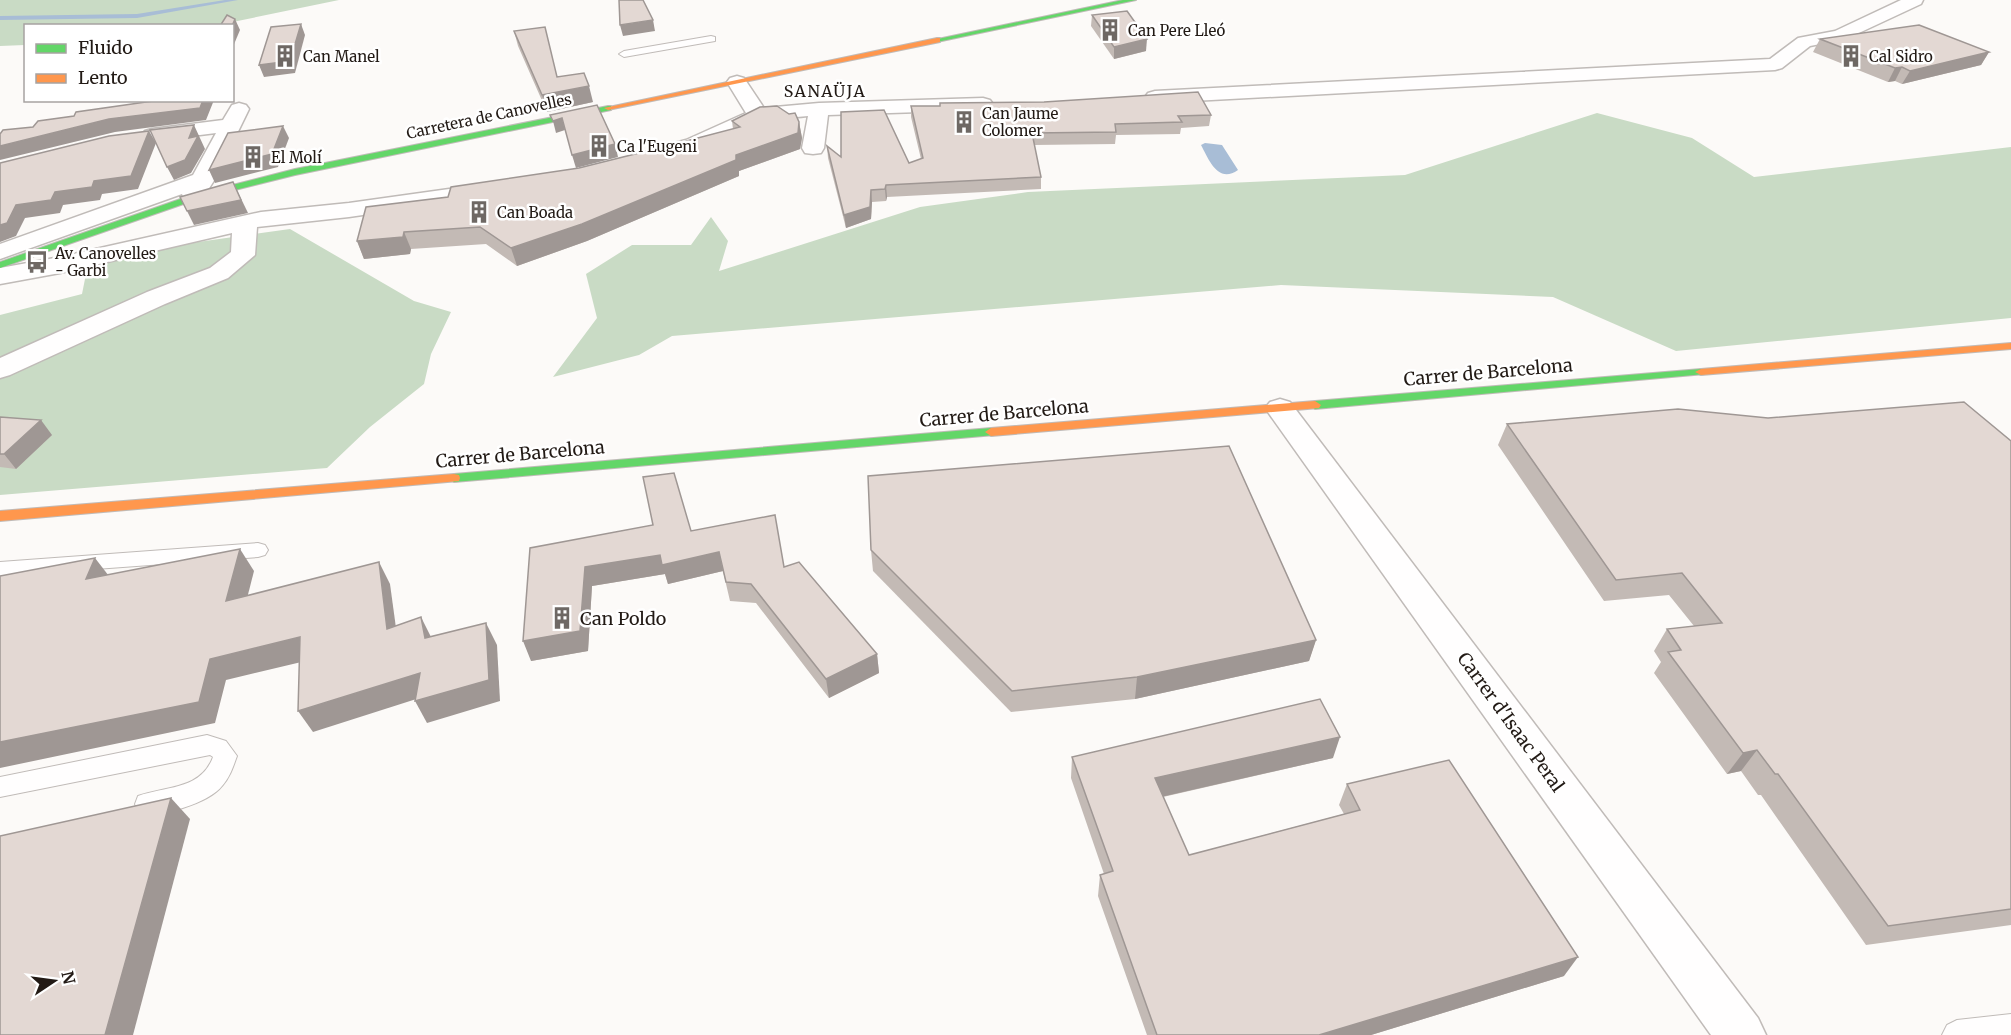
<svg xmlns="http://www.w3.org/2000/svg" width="2011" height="1035" viewBox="0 0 2011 1035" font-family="Merriweather,serif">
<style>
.forest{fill:#c9dbc5}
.water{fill:#a8bdd6}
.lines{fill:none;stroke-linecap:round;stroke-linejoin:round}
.stream{fill:#a8bdd6;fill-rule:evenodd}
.lane-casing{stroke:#c0bbb8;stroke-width:2}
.street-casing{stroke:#c0bbb8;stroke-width:3}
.fast-casing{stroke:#c0bbb8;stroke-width:2}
.slow-casing{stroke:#c0bbb8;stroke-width:2}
.lane{fill:#fffefe;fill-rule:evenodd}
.street{fill:#fffefe;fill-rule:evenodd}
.fast{fill:#63d668;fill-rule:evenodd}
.slow{fill:#ff974d;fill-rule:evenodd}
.wall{fill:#c3bab5}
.shaded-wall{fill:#9f9794}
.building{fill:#e3d8d3;stroke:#9f9794;stroke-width:1.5}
.labels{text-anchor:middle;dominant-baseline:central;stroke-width:5;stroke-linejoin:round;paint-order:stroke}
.far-poi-label{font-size:15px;fill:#221a15;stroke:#fff;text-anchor:start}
.far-street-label{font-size:15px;fill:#221a15;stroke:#fff}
.far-neighbourhood-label{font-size:16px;letter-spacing:1.5px;fill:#221a15;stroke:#fff}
.street-label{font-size:18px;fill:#221a15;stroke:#fff}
.poi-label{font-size:18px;fill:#221a15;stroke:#fff;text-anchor:start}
</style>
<rect width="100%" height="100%" fill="#fcfaf8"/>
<!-- forest -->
<g class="forest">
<path d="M 0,0 L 339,0 L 218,25 L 26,26 L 25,45 L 0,46 Z"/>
<path d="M 1597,113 L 1692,138 L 1754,177 L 2011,147 L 2011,318 L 1676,351 L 1553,297 L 1281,285 L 672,336 L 639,355 L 553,377 L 597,318 L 586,274 L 632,245 L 691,245 L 711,217 L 728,241 L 719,271 L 920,207 L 1028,192 L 1405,175 Z"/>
<path d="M 290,229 L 414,301 L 451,312 L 431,354 L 424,384 L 370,427 L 327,468 L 0,495 L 0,315 L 82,294 L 88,264 L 184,244 Z"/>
</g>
<!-- water -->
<path class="water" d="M 1205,143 L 1222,145 L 1238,170 C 1218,184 1209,160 1201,145 Z"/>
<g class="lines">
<!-- stream -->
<path class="stream" d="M 225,0 L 238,0 L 137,18 L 0,20 L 0,16 L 137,14 Z"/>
<!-- lane casing -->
<g class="lane-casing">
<g id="lane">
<path d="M 711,36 L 715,37 L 715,41 L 624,57 L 619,54 L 624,51 Z"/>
<path d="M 258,543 L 265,545 L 268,550 L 265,555 L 258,557 L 0,576 L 0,562 Z"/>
<path d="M 207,735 L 226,741 L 237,756 C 233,767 230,777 222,786 C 209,803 158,819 138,812 L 135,804 L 138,796 C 166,786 201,790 213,757 L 210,755 L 0,797 L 0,777 Z"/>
<path d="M 2011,1014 L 2011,1035 L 1942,1035 L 1947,1025 L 1957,1020 Z"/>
</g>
</g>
<!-- street casing -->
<g class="street-casing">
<g id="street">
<path d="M 1901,0 L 1923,0 L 1921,4 L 1846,39 L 1810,46 L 1782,68 L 1775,70 L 1155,103 L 1148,101 L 1145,97 L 1148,93 L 1155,91 L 1770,59 L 1798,38 L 1835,31 Z"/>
<path d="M 737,76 L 744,78 L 764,108 L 819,103 L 983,98 L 990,100 L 993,104 L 990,108 L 983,110 L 828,115 L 824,148 L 821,153 L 813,154 L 805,153 L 802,148 L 808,116 C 793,118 774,117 760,122 C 735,131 698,160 671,154 L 668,149 L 671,144 L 686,140 L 746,113 L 727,82 L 730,78 Z"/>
<path d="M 239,103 L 246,105 L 249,109 L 215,179 L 201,201 L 193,203 L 185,201 L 182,194 L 0,259 L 0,244 L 193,175 L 216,133 L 152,141 L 145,139 L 141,135 L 145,131 L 152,129 L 223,120 L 232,105 Z"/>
<path d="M 492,183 L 500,185 L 503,190 L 500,195 L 349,217 L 257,227 L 255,255 L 228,278 L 165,304 L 10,375 L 0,378 L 0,358 L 147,292 L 210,268 L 231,252 L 232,233 L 60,273 L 0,284 L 0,268 L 60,257 L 261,212 L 349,203 Z"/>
<path d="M 1280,399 L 1290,402 L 1758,1018 L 1766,1035 L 1711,1035 L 1265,408 L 1270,402 Z"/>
</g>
</g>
<!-- fast casing -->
<g class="fast-casing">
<g id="fast">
<path d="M 1123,0 L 1136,0 L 937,42 L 933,40 Z"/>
<path d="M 608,106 L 611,106 L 611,110 L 295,175 L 195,200 L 0,268 L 0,262 L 189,196 L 295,169 Z"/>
<path d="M 1701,369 L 1705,370 L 1707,372 L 1705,374 L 1315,409 L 1309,405 L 1315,401 Z"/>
<path d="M 991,428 L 997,432 L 995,435 L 454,482 L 448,478 L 454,474 Z"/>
</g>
</g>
<!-- slow casing -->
<g class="slow-casing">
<g id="slow">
<path d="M 937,38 L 940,38 L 940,42 L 608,110 L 604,108 Z"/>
<path d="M 2011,343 L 2011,349 L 1701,375 L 1695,372 L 1701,369 Z"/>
<path d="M 1315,401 L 1321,405 L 1319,408 L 991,436 L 985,432 L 991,428 Z"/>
<path d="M 454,474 L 459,475 L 460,478 L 459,481 L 0,521 L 0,511 Z"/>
</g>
</g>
<!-- lane -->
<use href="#lane" class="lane"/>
<!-- street -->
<use href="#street" class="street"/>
<!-- fast -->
<use href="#fast" class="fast"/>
<!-- slow -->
<use href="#slow" class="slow"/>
</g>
<!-- wall -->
<g class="wall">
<path d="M 1092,15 L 1146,51 L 1114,59 L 1091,26 Z"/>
<path d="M 514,31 L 558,77 L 593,102 L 547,112 L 518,46 Z"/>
<path d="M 1820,39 L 1989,52 L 1981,65 L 1902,84 L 1895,81 L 1888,82 L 1813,52 Z"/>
<path d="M 911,106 L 1211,115 L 1209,126 L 1181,128 L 1180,134 L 1116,135 L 1115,144 L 1034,145 L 1041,177 L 1041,189 L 887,197 L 886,201 L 872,202 L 871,219 L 846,228 L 828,158 L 827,146 L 841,157 L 909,163 L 921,159 L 911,117 Z"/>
<path d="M 732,121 L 799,122 L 802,138 L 800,149 L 739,171 L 739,176 L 587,241 L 517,266 L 486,244 L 411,249 L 410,254 L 364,259 L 357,241 L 448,197 L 579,168 L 733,129 Z"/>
<path d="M 0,417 L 52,435 L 16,469 L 0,467 Z"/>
<path d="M 1507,424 L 2011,441 L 2011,925 L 1866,945 L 1761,795 L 1758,795 L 1741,771 L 1727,774 L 1654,673 L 1661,662 L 1654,651 L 1667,629 L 1694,626 L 1669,595 L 1604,601 L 1498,445 Z"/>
<path d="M 691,531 L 784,567 L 877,654 L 879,673 L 829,698 L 756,603 L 730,601 L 723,571 L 668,584 L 665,574 L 592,586 L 588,651 L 531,661 L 530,548 Z"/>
<path d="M 871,550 L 1316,640 L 1309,661 L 1135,699 L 1011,712 L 873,571 Z"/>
<path d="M 1072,757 L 1333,758 L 1163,797 L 1189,855 L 1344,814 L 1339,805 L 1347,784 L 1564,976 L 1371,1035 L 1147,1035 L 1098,896 L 1100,875 L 1104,874 L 1071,778 Z"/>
</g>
<!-- shaded-wall -->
<g class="shaded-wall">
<path d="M 235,19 L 240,30 L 232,49 L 232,26 Z"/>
<path d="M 653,20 L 655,31 L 623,36 L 620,25 Z"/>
<path d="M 301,24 L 305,35 L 295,73 L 264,77 L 259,65 Z"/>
<path d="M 1147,39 L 1146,51 L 1114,59 L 1114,47 Z"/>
<path d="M 1989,52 L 1981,65 L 1902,84 L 1910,71 Z"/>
<path d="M 1902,67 L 1895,81 L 1888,82 L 1895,68 Z"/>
<path d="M 589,86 L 593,102 L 547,112 L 542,95 Z"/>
<path d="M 203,100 L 214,100 L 206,120 L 115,132 L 0,160 L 0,146 L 109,119 Z"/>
<path d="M 562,118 L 565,130 L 556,133 L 553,121 Z"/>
<path d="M 799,122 L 802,138 L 800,149 L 739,171 L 739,176 L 587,241 L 517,266 L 511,248 L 736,155 Z"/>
<path d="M 194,125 L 205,149 L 191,173 L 174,180 L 167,167 L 189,138 Z"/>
<path d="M 283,126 L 289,138 L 278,167 L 215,183 L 209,170 Z"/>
<path d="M 149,131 L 156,143 L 138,189 L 102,194 L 100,200 L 63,205 L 60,213 L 25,218 L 16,236 L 0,242 L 0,225 L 16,205 L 55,192 Z"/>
<path d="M 615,144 L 618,157 L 576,168 L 572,155 Z"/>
<path d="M 233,182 L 248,213 L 194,225 L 187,211 Z"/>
<path d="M 886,185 L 887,197 L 886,201 L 885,189 Z"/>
<path d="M 871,190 L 872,202 L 871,219 L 846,228 L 844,215 Z"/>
<path d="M 404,232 L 411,249 L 410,254 L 364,259 L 357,241 Z"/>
<path d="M 41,420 L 52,435 L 16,469 L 4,454 Z"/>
<path d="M 240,549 L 254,571 L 241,622 L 226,601 Z"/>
<path d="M 719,552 L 723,571 L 668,584 L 665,574 L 592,586 L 588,651 L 531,661 L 523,641 L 585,567 L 660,555 Z"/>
<path d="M 95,558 L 112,580 L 86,579 Z"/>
<path d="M 379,562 L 390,584 L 399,650 L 387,629 Z"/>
<path d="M 421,617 L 432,639 L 425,638 Z"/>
<path d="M 486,623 L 497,645 L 500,701 L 427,723 L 415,701 Z"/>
<path d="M 300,637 L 314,659 L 226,680 L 215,723 L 0,768 L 0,742 L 210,659 Z"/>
<path d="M 1316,640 L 1309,661 L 1135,699 L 1137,677 Z"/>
<path d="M 877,654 L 879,673 L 829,698 L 826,679 Z"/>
<path d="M 420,673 L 432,694 L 313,732 L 298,711 Z"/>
<path d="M 1340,737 L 1333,758 L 1152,799 L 1155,778 Z"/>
<path d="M 1757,750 L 1741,771 L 1727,774 L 1743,753 Z"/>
<path d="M 171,798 L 190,819 L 133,1035 L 105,1035 Z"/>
<path d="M 1578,957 L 1564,976 L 1371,1035 L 1319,1035 Z"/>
</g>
<!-- building -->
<g class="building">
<path d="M 619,0 L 643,0 L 653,20 L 620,25 Z"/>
<path d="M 1127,11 L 1147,39 L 1114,47 L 1092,15 Z"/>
<path d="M 227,15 L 235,19 L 232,26 L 220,26 Z"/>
<path d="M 301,24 L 290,61 L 259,65 L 271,27 Z"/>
<path d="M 1919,25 L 1989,52 L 1910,71 L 1902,67 L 1895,68 L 1820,39 Z"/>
<path d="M 545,27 L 557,77 L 584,73 L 589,86 L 542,95 L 514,31 Z"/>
<path d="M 1198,92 L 1211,115 L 1178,116 L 1182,122 L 1115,124 L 1116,132 L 1032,133 L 1041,177 L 886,185 L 885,189 L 871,190 L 870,207 L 844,215 L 827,146 L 841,157 L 841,112 L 884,110 L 909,163 L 923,158 L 911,106 L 940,106 L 940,103 L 1044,102 Z"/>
<path d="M 160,100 L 203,100 L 200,108 L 109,119 L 0,146 L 0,134 L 3,130 L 33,127 L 38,121 L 74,116 L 76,112 Z"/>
<path d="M 597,105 L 615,144 L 572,155 L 562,118 L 553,121 L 550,115 Z"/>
<path d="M 777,106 L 789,114 L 795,113 L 799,122 L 798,133 L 736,155 L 736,160 L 582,224 L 511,248 L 480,227 L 404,232 L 403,237 L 357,241 L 366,207 L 448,197 L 451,187 L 579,168 L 671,145 L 740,127 L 732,121 L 760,107 Z"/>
<path d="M 194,125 L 189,138 L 198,136 L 185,160 L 167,167 L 150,130 Z"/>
<path d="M 283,126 L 272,154 L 209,170 L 228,133 Z"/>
<path d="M 149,131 L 131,176 L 94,181 L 92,187 L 55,192 L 51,200 L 16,205 L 7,223 L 0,225 L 0,163 L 109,136 Z"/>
<path d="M 233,182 L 241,200 L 187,211 L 180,197 Z"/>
<path d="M 1964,402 L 2011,441 L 2011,909 L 1888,926 L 1778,774 L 1775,774 L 1757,750 L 1743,753 L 1668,652 L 1681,650 L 1667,629 L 1722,623 L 1682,573 L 1616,580 L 1507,424 L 1678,409 L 1768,418 Z"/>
<path d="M 0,417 L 41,420 L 4,454 L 0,454 Z"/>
<path d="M 1229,446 L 1316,640 L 1137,677 L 1012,691 L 871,550 L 868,476 Z"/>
<path d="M 674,473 L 691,531 L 775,515 L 784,567 L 799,562 L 877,654 L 826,679 L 751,584 L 726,582 L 719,552 L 662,565 L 660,555 L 585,567 L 580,631 L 523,641 L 530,548 L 653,525 L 643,477 Z"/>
<path d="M 240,549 L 226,601 L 379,562 L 387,629 L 421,617 L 425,638 L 486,623 L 489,680 L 415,701 L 420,673 L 298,711 L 300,637 L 210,659 L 199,702 L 0,742 L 0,576 L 95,558 L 86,579 Z"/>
<path d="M 1320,699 L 1340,737 L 1155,778 L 1189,855 L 1360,810 L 1347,784 L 1449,760 L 1578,957 L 1319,1035 L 1157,1035 L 1100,875 L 1113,871 L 1072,757 Z"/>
<path d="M 171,798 L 105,1035 L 0,1035 L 0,836 Z"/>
</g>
<!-- icons -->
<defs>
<g id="building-bare" transform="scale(1.8)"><path d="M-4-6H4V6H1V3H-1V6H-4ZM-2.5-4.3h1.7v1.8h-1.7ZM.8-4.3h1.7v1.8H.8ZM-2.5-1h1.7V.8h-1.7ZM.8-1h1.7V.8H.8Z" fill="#6e6864" stroke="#fff" stroke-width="2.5" paint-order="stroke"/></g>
<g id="bus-bare" transform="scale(1.8)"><path d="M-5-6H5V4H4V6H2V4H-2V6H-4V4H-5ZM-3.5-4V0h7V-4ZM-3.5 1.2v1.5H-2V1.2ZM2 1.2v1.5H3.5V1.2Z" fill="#6e6864" stroke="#fff" stroke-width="2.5" paint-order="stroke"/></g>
</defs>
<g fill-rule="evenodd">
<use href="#building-bare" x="1110" y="30"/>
<use href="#building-bare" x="285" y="56"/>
<use href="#building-bare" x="1851" y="56"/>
<use href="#building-bare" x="964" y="122"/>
<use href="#building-bare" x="599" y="146"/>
<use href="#building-bare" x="253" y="157"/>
<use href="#building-bare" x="479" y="212"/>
<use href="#bus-bare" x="37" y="262"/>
<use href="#building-bare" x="562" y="618"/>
</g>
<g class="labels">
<!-- far-poi labels -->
<g class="far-poi-label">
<text x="1128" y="30">Can Pere Lleó</text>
<text x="303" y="56">Can Manel</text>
<text x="1869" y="56">Cal Sidro</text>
<text x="982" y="113">Can Jaume<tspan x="982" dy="17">Colomer</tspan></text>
<text x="617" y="146">Ca l'Eugeni</text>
<text x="271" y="157">El Molí</text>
<text x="497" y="212">Can Boada</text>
<text x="55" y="253">Av. Canovelles<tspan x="55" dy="17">- Garbi</tspan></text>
</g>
<!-- far-street labels -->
<g class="far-street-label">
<text transform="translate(489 116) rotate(-12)">Carretera de Canovelles</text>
</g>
<!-- far-neighbourhood labels -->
<g class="far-neighbourhood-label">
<text x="825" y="91">SANAÜJA</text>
</g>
<!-- street labels -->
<g class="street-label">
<text transform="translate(1488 372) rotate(-5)">Carrer de Barcelona</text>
<text transform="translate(1004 413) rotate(-5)">Carrer de Barcelona</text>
<text transform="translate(520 454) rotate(-5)">Carrer de Barcelona</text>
<text transform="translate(1511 722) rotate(54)">Carrer d'Isaac Peral</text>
</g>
<!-- poi labels -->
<g class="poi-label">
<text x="580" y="618">Can Poldo</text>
</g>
</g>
<!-- legend -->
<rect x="24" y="24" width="210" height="78" fill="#ffffff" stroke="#a7a3a1" stroke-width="1.5"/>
<rect x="36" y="44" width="30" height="9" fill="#63d668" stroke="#a7a3a1" stroke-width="1.5"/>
<text x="78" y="54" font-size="18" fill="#221a15">Fluido</text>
<rect x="36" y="74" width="30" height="9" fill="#ff974d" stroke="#a7a3a1" stroke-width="1.5"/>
<text x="78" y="84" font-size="18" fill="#221a15">Lento</text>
<!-- north arrow -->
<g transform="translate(54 981) rotate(77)" stroke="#ffffff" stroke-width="4.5" paint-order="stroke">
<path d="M0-4.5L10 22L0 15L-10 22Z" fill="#221a15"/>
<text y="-9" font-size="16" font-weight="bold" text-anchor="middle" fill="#221a15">N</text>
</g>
</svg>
